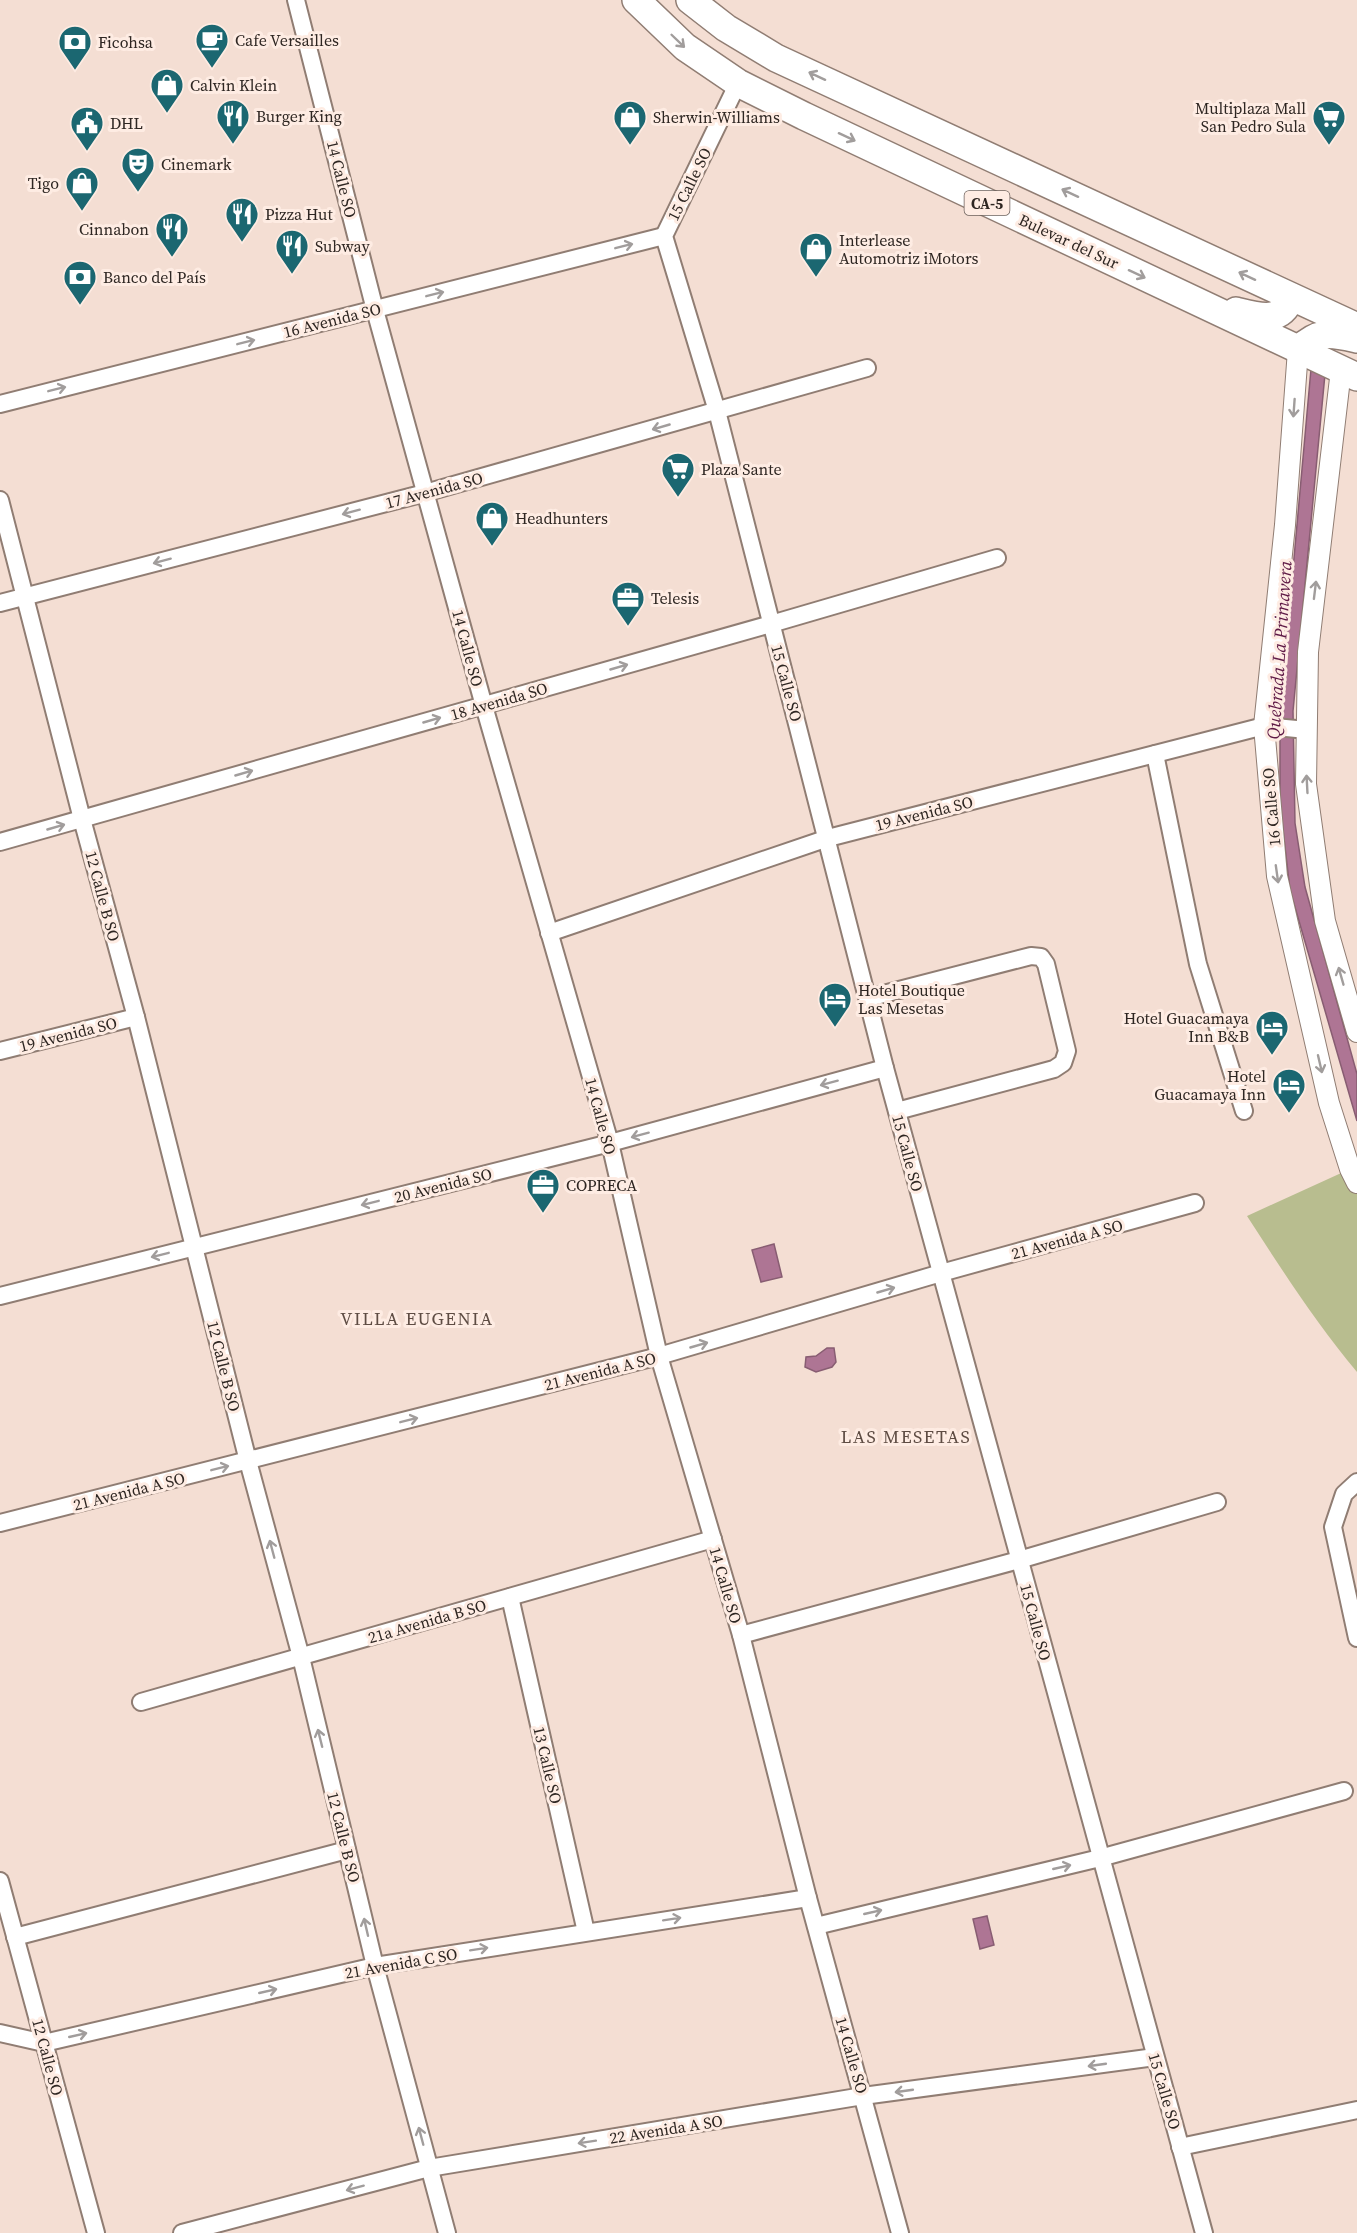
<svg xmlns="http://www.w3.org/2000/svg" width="1357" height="2233" viewBox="0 0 1357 2233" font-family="'Source Serif 4',serif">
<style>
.green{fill:#b8bd8f}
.water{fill:#ae7594;stroke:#885d72;stroke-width:1.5}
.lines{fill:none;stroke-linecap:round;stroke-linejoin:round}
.minor-casing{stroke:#907d73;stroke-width:20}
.tertiary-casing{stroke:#907d73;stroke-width:22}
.trunk-casing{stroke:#907d73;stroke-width:30}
.minor{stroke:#fff;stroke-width:16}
.tertiary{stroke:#fff;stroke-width:20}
.trunk{stroke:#fff;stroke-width:27}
.oneway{stroke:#a19d9c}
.labels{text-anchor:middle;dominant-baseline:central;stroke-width:6;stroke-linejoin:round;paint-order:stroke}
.shield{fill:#feece3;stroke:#6c615c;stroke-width:1.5}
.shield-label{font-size:15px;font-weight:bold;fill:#2e2622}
.poi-label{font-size:16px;fill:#2e2622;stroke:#feece3;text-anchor:start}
.street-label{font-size:16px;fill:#2e2622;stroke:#feece3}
.water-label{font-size:18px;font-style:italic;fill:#5f1a46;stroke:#feece3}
.neighbourhood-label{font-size:18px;letter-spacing:1.5px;fill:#5e4c43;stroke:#feece3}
</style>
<rect width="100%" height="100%" fill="#f4ded3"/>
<!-- green -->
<path class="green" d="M 1350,1169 L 1357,1178 L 1357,1372 C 1316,1323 1282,1270 1247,1216 Z"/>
<!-- water -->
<g class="water">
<path d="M 1311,369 L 1325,374 L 1293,711 L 1295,823 L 1305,887 L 1357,1074 L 1357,1121 L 1290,890 L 1280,804 L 1280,714 Z"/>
<path d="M 774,1244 L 782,1277 L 761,1282 L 752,1250 Z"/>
<path d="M 827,1348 L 834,1348 L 836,1362 L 832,1367 L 816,1372 L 805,1367 L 806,1357 L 816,1356 Z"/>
<path d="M 987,1916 L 994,1945 L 980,1949 L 973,1919 Z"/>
</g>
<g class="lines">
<!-- minor casing -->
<g class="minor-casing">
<g id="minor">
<path d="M 296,0 L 375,310 L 484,706 L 610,1143 L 659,1356 L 741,1635 L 808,1898 L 900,2233"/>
<path d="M 738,83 L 664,236 L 717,411 L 885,1068 L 1204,2233"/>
<path d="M 0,404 L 664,236"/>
<path d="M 0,500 L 82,819 L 136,1017 L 248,1461 L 301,1657 L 375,1966 L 447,2233"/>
<path d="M 0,603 L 425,493 L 867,368"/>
<path d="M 1155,754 L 1198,964 L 1244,1111"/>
<path d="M 0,842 L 771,624 L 997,558"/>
<path d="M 549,933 L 828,838 L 1264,726 L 1307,730"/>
<path d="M 868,998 L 1031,956 L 1041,957 L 1046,964 L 1067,1051 L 1063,1063 L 1054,1069 L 897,1111"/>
<path d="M 0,1051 L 136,1017"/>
<path d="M 0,1296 L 610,1143 L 885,1068"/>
<path d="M 1357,1482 L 1344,1494 L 1333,1527 L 1357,1638"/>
<path d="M 0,1523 L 659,1356 L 941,1273 L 1195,1203"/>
<path d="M 510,1597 L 586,1932"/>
<path d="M 741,1635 L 1019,1560 L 1217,1502"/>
<path d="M 141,1702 L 713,1539"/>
<path d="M 0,1881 L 96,2233"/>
<path d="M 816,1926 L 1100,1858 L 1344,1791"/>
<path d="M 15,1937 L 347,1850"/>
<path d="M 0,2033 L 44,2043 L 375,1966 L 808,1898"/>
<path d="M 1180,2147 L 1357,2110"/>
<path d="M 182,2233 L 429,2168 L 863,2096 L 1155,2057"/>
</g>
</g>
<!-- tertiary casing -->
<g class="tertiary-casing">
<g id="tertiary">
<path d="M 1298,350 L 1285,525 L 1264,726 L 1277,876 L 1329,1103 L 1350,1169 L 1357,1183"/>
<path d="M 1341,370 L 1308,652 L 1306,784 L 1325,921 L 1357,1032"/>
</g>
</g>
<!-- trunk casing -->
<g class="trunk-casing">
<g id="trunk">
<path d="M 636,0 L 685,47 L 738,83 L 804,116 L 1357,377"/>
<path d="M 690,0 L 726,28 L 776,58 L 1357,327"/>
<path d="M 1236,311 C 1260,317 1281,324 1291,297"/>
<path d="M 1298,350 C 1319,330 1330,333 1357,339"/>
</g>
</g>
<!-- minor -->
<use href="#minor" class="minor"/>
<!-- tertiary -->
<use href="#tertiary" class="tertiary"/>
<!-- trunk -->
<use href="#trunk" class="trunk"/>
</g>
<!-- one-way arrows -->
<defs><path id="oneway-shaft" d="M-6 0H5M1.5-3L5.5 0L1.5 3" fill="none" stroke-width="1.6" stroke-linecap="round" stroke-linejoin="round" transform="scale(1.5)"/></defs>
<g class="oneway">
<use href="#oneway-shaft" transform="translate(678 41) rotate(44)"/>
<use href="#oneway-shaft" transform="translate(817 76) rotate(-155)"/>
<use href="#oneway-shaft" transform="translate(847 137) rotate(25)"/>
<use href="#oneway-shaft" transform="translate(1070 193) rotate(-155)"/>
<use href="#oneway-shaft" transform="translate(624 246) rotate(-14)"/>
<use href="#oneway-shaft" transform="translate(1137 274) rotate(25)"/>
<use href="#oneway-shaft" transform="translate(1247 276) rotate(-155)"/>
<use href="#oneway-shaft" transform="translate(435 294) rotate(-14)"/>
<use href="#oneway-shaft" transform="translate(246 342) rotate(-14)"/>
<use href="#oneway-shaft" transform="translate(57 389) rotate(-14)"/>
<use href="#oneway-shaft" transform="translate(1294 408) rotate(94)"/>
<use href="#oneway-shaft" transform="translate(661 427) rotate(164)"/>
<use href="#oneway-shaft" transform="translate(351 512) rotate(165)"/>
<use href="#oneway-shaft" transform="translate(162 561) rotate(165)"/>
<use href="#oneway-shaft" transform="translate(1315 590) rotate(-83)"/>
<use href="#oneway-shaft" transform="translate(619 667) rotate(-16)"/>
<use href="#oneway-shaft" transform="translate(432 720) rotate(-16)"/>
<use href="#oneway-shaft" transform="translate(244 773) rotate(-16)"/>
<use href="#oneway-shaft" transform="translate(1307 784) rotate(-93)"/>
<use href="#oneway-shaft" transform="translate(56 827) rotate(-16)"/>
<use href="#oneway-shaft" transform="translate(1277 874) rotate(82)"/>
<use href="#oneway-shaft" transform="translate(1341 976) rotate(-106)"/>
<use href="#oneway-shaft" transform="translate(1320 1064) rotate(77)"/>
<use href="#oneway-shaft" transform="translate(829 1083) rotate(165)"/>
<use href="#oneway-shaft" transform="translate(640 1135) rotate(165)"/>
<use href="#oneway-shaft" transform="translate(370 1203) rotate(166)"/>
<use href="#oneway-shaft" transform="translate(160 1255) rotate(166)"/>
<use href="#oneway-shaft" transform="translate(886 1290) rotate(-16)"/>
<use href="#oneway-shaft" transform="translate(699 1345) rotate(-16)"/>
<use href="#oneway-shaft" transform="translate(409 1420) rotate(-14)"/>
<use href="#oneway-shaft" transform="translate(220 1468) rotate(-14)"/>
<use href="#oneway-shaft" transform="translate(272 1549) rotate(-105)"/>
<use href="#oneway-shaft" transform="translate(320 1738) rotate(-104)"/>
<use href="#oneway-shaft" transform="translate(1062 1867) rotate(-13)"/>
<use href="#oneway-shaft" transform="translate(873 1912) rotate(-13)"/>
<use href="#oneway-shaft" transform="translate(672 1919) rotate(-9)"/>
<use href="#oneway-shaft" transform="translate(366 1927) rotate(-103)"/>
<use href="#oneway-shaft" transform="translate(479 1949) rotate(-9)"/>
<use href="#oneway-shaft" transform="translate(268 1991) rotate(-13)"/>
<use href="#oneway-shaft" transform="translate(78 2035) rotate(-13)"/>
<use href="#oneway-shaft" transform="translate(1097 2065) rotate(172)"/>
<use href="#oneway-shaft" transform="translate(904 2091) rotate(172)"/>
<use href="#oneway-shaft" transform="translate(421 2136) rotate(-105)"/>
<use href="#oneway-shaft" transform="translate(587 2142) rotate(171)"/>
<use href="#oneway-shaft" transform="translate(355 2188) rotate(165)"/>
</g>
<!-- icons -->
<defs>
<g id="cafe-pin" transform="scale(1.725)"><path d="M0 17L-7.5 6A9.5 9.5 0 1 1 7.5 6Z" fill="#1b6771" stroke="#feece3"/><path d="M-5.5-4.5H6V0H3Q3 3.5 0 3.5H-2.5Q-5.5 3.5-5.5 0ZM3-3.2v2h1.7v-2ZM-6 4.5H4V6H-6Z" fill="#fff"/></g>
<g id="bank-pin" transform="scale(1.725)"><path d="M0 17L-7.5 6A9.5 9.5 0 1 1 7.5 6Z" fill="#1b6771" stroke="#feece3"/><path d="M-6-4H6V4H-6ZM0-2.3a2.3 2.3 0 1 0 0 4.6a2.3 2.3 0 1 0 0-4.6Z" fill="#fff"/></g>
<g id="shop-pin" transform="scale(1.725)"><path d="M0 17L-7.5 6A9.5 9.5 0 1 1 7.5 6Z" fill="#1b6771" stroke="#feece3"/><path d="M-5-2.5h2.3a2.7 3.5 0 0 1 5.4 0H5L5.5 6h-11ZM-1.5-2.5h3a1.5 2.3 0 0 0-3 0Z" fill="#fff"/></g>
<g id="restaurant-pin" transform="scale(1.725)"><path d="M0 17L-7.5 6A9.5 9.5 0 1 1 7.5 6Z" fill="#1b6771" stroke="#feece3"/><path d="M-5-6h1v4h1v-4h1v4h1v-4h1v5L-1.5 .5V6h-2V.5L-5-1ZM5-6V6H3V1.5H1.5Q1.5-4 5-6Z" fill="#fff"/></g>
<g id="supermarket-pin" transform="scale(1.725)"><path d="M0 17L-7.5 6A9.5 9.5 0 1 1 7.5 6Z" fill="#1b6771" stroke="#feece3"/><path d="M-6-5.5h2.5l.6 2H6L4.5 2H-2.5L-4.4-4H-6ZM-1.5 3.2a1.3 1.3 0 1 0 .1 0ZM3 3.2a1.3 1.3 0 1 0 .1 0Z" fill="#fff"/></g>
<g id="civic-pin" transform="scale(1.725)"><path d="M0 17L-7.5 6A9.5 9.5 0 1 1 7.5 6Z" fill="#1b6771" stroke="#feece3"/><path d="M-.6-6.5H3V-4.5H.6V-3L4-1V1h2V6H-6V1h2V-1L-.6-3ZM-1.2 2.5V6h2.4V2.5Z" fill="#fff"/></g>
<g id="theatre-pin" transform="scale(1.725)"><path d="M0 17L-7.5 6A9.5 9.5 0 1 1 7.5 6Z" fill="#1b6771" stroke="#feece3"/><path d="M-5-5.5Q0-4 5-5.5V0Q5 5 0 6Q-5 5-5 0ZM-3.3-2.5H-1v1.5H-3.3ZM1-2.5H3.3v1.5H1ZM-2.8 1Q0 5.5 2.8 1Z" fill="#fff"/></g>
<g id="office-pin" transform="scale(1.725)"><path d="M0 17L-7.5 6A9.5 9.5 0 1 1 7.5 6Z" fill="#1b6771" stroke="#feece3"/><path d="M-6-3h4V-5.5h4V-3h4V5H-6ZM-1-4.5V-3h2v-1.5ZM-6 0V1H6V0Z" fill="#fff"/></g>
<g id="hotel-pin" transform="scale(1.725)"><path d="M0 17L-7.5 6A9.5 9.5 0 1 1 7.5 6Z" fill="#1b6771" stroke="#feece3"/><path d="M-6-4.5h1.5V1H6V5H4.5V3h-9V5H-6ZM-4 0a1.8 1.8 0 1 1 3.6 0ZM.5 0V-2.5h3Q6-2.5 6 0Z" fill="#fff"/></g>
</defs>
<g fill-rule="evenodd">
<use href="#cafe-pin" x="212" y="40"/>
<use href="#bank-pin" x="75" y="42"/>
<use href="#shop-pin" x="167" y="85"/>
<use href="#restaurant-pin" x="233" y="116"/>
<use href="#shop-pin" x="630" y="117"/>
<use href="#supermarket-pin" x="1329" y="117"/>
<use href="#civic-pin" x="87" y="123"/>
<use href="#theatre-pin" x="138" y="164"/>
<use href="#shop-pin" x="82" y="183"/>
<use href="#restaurant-pin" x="242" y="214"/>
<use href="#restaurant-pin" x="172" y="229"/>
<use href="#restaurant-pin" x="292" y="246"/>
<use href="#shop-pin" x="816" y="249"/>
<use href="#bank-pin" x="80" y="277"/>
<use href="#supermarket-pin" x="678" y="469"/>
<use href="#shop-pin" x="492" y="518"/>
<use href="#office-pin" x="628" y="598"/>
<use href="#hotel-pin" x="835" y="999"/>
<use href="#hotel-pin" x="1272" y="1027"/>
<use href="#hotel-pin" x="1289" y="1085"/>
<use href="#office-pin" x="543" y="1185"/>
</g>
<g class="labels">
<!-- shield labels -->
<rect class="shield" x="964.5" y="191" width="45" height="24" rx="4.5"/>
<g class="shield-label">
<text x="987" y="203">CA-5</text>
</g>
<!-- poi labels -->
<g class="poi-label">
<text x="235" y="40">Cafe Versailles</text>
<text x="98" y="42">Ficohsa</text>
<text x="190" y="85">Calvin Klein</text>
<text x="1306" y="108" text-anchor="end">Multiplaza Mall<tspan x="1306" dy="18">San Pedro Sula</tspan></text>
<text x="256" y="116">Burger King</text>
<text x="653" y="117">Sherwin-Williams</text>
<text x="110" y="123">DHL</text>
<text x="161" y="164">Cinemark</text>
<text x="59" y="183" text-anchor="end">Tigo</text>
<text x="265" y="214">Pizza Hut</text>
<text x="149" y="229" text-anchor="end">Cinnabon</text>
<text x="839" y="240">Interlease<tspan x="839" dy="18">Automotriz iMotors</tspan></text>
<text x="315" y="246">Subway</text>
<text x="103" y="277">Banco del País</text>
<text x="701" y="469">Plaza Sante</text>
<text x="515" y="518">Headhunters</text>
<text x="651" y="598">Telesis</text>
<text x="858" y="990">Hotel Boutique<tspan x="858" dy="18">Las Mesetas</tspan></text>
<text x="1249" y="1018" text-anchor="end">Hotel Guacamaya<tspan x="1249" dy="18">Inn B&amp;B</tspan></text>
<text x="1266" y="1076" text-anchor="end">Hotel<tspan x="1266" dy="18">Guacamaya Inn</tspan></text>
<text x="566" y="1185">COPRECA</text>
</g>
<!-- street labels -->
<g class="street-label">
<text transform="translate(342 179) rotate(76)">14 Calle SO</text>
<text transform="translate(689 184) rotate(-64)">15 Calle SO</text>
<text transform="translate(1069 241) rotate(25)">Bulevar del Sur</text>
<text transform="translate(332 320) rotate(-14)">16 Avenida SO</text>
<text transform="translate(434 490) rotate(-15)">17 Avenida SO</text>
<text transform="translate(468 648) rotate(75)">14 Calle SO</text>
<text transform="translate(787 683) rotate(75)">15 Calle SO</text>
<text transform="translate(499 701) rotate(-16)">18 Avenida SO</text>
<text transform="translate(1271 807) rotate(-95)">16 Calle SO</text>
<text transform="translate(924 813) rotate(-14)">19 Avenida SO</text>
<text transform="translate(103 896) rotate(75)">12 Calle B SO</text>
<text transform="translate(68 1034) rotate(-14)">19 Avenida SO</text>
<text transform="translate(601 1116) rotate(75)">14 Calle SO</text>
<text transform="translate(908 1153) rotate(75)">15 Calle SO</text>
<text transform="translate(443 1185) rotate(-14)">20 Avenida SO</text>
<text transform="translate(1067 1239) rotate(-15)">21 Avenida A SO</text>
<text transform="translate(224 1366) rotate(76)">12 Calle B SO</text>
<text transform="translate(600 1371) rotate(-14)">21 Avenida A SO</text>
<text transform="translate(129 1491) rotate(-14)">21 Avenida A SO</text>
<text transform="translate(726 1585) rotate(74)">14 Calle SO</text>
<text transform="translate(427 1621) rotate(-16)">21a Avenida B SO</text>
<text transform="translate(1036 1622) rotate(75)">15 Calle SO</text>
<text transform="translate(548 1765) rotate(77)">13 Calle SO</text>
<text transform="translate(344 1837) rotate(76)">12 Calle B SO</text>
<text transform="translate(401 1963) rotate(-10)">21 Avenida C SO</text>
<text transform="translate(852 2055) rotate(74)">14 Calle SO</text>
<text transform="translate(48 2057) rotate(75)">12 Calle SO</text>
<text transform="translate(1165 2091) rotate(74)">15 Calle SO</text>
<text transform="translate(666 2129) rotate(-9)">22 Avenida A SO</text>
</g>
<!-- water labels -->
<g class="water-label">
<text transform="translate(1279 650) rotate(-86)">Quebrada La Primavera</text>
</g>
<!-- neighbourhood labels -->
<g class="neighbourhood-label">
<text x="417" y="1318">VILLA EUGENIA</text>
<text x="906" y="1436">LAS MESETAS</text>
</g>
</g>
</svg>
